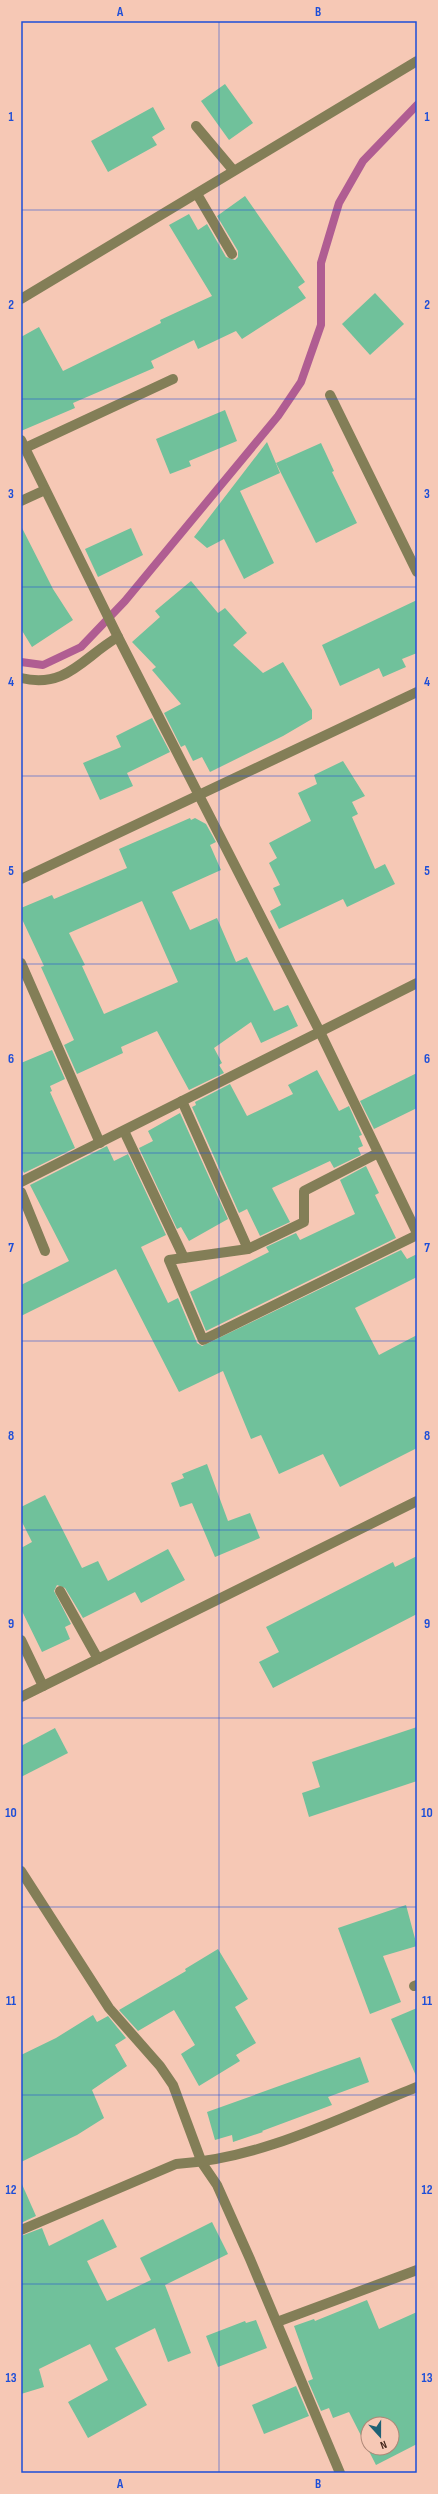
<svg xmlns="http://www.w3.org/2000/svg" width="438" height="2494" viewBox="0 0 438 2494" font-family="'Sofia Sans Condensed',sans-serif">
<style>
.lines{fill:none;stroke-linecap:round;stroke-linejoin:round}
.stream{stroke:#b05d92;stroke-width:8}
.building{fill:#70c19b;fill-rule:evenodd}
.minor{stroke:#837e57;stroke-width:10}
.grid{fill:none;stroke:#1d4ed8;stroke-width:1;stroke-opacity:0.55}
.neatline{fill:none;stroke:#1d4ed8;stroke-width:1.5}
.grid-label{font-size:13px;text-anchor:middle;font-weight:bold;fill:#1d4ed8}
</style>
<rect width="100%" height="100%" fill="#f6c8b5"/>
<g class="lines">
<!-- stream -->
<path class="stream" d="M 21,662 L 43,665 L 81,647 L 125,601 L 278,416 L 301,382 L 321,325 L 321,263 L 339,203 L 363,161 L 417,105"/>
</g>
<!-- building -->
<g class="building">
<path d="M 225,84 L 253,123 L 229,140 L 201,101 Z"/>
<path d="M 153,107 L 165,129 L 152,137 L 157,145 L 108,172 L 91,141 Z"/>
<path d="M 245,196 L 305,282 L 298,287 L 306,298 L 242,339 L 236,331 L 198,349 L 194,340 L 151,361 L 154,368 L 73,403 L 75,408 L 21,431 L 21,337 L 39,327 L 63,371 L 161,323 L 160,320 L 212,296 L 169,225 L 189,214 L 198,230 L 207,224 L 226,257 L 235,260 L 238,257 L 238,251 L 217,216 Z"/>
<path d="M 375,293 L 404,324 L 370,355 L 342,324 Z"/>
<path d="M 225,410 L 237,441 L 189,461 L 191,466 L 170,474 L 156,439 Z"/>
<path d="M 267,442 L 280,473 L 240,491 L 274,563 L 244,579 L 224,539 L 207,548 L 194,537 Z"/>
<path d="M 321,443 L 334,471 L 332,472 L 357,523 L 316,543 L 276,463 Z"/>
<path d="M 21,526 L 53,589 L 73,620 L 32,647 L 21,629 Z"/>
<path d="M 131,528 L 143,555 L 98,577 L 85,549 Z"/>
<path d="M 191,581 L 218,613 L 225,608 L 247,633 L 233,645 L 263,673 L 283,662 L 312,710 L 312,719 L 283,736 L 210,772 L 202,757 L 193,761 L 185,745 L 181,747 L 164,713 L 181,704 L 152,670 L 156,667 L 132,642 L 160,617 L 155,611 Z"/>
<path d="M 417,600 L 417,653 L 402,659 L 406,667 L 383,677 L 379,668 L 340,686 L 322,645 Z"/>
<path d="M 152,718 L 170,752 L 127,773 L 133,786 L 100,800 L 83,763 L 121,747 L 116,736 Z"/>
<path d="M 343,761 L 365,796 L 352,802 L 358,814 L 352,817 L 375,869 L 385,864 L 395,884 L 347,907 L 343,899 L 279,929 L 270,911 L 281,905 L 273,888 L 280,885 L 269,863 L 277,858 L 269,843 L 311,821 L 298,793 L 317,784 L 314,775 Z"/>
<path d="M 190,818 L 191,820 L 195,818 L 206,824 L 216,842 L 210,845 L 221,870 L 172,892 L 190,930 L 217,918 L 236,962 L 247,957 L 274,1011 L 288,1005 L 298,1026 L 261,1043 L 251,1022 L 214,1048 L 222,1063 L 219,1065 L 224,1073 L 189,1090 L 157,1031 L 121,1047 L 123,1053 L 77,1074 L 64,1045 L 74,1040 L 41,967 L 44,966 L 21,917 L 21,908 L 52,895 L 54,899 L 127,868 L 119,849 ZM 142,901 L 178,982 L 104,1014 L 82,966 L 85,965 L 69,933 Z"/>
<path d="M 52,1050 L 65,1079 L 50,1086 L 52,1091 L 50,1092 L 75,1148 L 24,1173 L 21,1167 L 21,1063 Z"/>
<path d="M 317,1070 L 339,1111 L 349,1106 L 362,1135 L 359,1136 L 363,1146 L 358,1148 L 361,1155 L 334,1168 L 330,1161 L 272,1188 L 290,1222 L 260,1236 L 247,1209 L 239,1213 L 192,1107 L 196,1105 L 195,1102 L 230,1084 L 247,1116 L 293,1094 L 288,1085 Z"/>
<path d="M 417,1073 L 417,1108 L 374,1129 L 360,1101 Z"/>
<path d="M 180,1113 L 228,1219 L 189,1241 L 181,1227 L 177,1229 L 139,1148 L 153,1141 L 148,1131 Z"/>
<path d="M 107,1146 L 114,1161 L 128,1154 L 166,1235 L 141,1247 L 168,1303 L 178,1298 L 197,1343 L 202,1346 L 401,1250 L 407,1259 L 417,1254 L 417,1277 L 355,1308 L 379,1355 L 417,1335 L 417,1448 L 340,1487 L 323,1454 L 279,1474 L 261,1435 L 251,1439 L 223,1371 L 179,1392 L 116,1269 L 21,1316 L 21,1285 L 69,1261 L 30,1185 Z"/>
<path d="M 366,1166 L 379,1193 L 375,1195 L 396,1238 L 206,1331 L 190,1292 L 269,1252 L 266,1247 L 296,1233 L 300,1240 L 355,1214 L 340,1180 Z"/>
<path d="M 207,1464 L 228,1521 L 250,1513 L 260,1538 L 215,1557 L 192,1503 L 180,1507 L 171,1483 L 184,1478 L 182,1474 Z"/>
<path d="M 45,1495 L 82,1568 L 98,1561 L 108,1581 L 168,1549 L 185,1580 L 141,1603 L 135,1592 L 83,1618 L 65,1588 L 57,1585 L 54,1591 L 71,1624 L 65,1627 L 70,1639 L 42,1652 L 21,1609 L 21,1548 L 32,1542 L 21,1520 L 21,1507 Z"/>
<path d="M 417,1556 L 417,1614 L 273,1688 L 259,1662 L 279,1652 L 266,1627 L 393,1562 L 395,1567 Z"/>
<path d="M 417,1727 L 417,1781 L 309,1817 L 302,1793 L 320,1787 L 312,1762 Z"/>
<path d="M 55,1728 L 68,1753 L 21,1777 L 21,1746 Z"/>
<path d="M 406,1905 L 417,1946 L 383,1956 L 401,2002 L 370,2014 L 338,1928 Z"/>
<path d="M 218,1949 L 248,1999 L 235,2007 L 256,2043 L 236,2055 L 240,2061 L 199,2086 L 181,2054 L 195,2045 L 174,2010 L 138,2031 L 119,2010 L 186,1971 L 185,1969 Z"/>
<path d="M 417,2008 L 417,2078 L 391,2019 Z"/>
<path d="M 93,2015 L 97,2022 L 108,2016 L 126,2038 L 115,2045 L 127,2066 L 92,2090 L 104,2118 L 77,2135 L 21,2162 L 21,2055 L 56,2038 Z"/>
<path d="M 360,2057 L 369,2082 L 328,2097 L 332,2105 L 262,2131 L 263,2132 L 233,2142 L 232,2135 L 215,2140 L 207,2112 Z"/>
<path d="M 21,2182 L 36,2216 L 21,2223 Z"/>
<path d="M 103,2219 L 117,2247 L 87,2261 L 107,2301 L 151,2280 L 140,2258 L 212,2222 L 228,2254 L 165,2285 L 191,2353 L 168,2362 L 155,2328 L 115,2348 L 147,2405 L 88,2438 L 68,2402 L 108,2380 L 90,2344 L 39,2369 L 44,2387 L 21,2394 L 21,2236 L 42,2228 L 49,2246 Z"/>
<path d="M 367,2300 L 379,2329 L 417,2312 L 417,2444 L 376,2465 L 349,2412 L 333,2418 L 329,2408 L 321,2411 L 308,2381 L 313,2379 L 294,2326 L 314,2319 L 315,2321 ZM 368,2424 L 392,2424 L 392,2448 L 368,2448 Z"/>
<path d="M 256,2320 L 267,2348 L 218,2367 L 206,2336 L 245,2321 L 246,2323 Z"/>
<path d="M 296,2386 L 309,2416 L 264,2434 L 252,2405 Z"/>
</g>
<g class="lines">
<!-- minor -->
<g class="minor">
<path d="M 196,126 L 233,170"/>
<path d="M 197,194 L 232,254"/>
<path d="M 21,299 L 417,61"/>
<path d="M 330,395 L 417,572"/>
<path d="M 21,440 L 118,637 L 320,1032 L 417,1233"/>
<path d="M 25,448 L 173,379"/>
<path d="M 21,501 L 45,490"/>
<path d="M 21,678 C 67,689 83,657 118,637"/>
<path d="M 21,879 L 417,692"/>
<path d="M 21,963 L 100,1143"/>
<path d="M 182,1101 L 248,1249"/>
<path d="M 124,1131 L 184,1258"/>
<path d="M 378,1153 L 304,1191 L 304,1222 L 248,1249 L 169,1260 L 203,1340 L 417,1235"/>
<path d="M 21,1182 L 417,983"/>
<path d="M 21,1192 L 45,1251"/>
<path d="M 60,1591 L 98,1659"/>
<path d="M 21,1640 L 43,1686"/>
<path d="M 21,1697 L 417,1501"/>
<path d="M 21,1871 L 109,2008 L 160,2066 L 173,2085 L 202,2163 L 217,2185 L 250,2259 L 340,2473"/>
<path d="M 414,1986 L 417,1985"/>
<path d="M 21,2230 L 176,2164 C 261,2159 339,2118 417,2087"/>
<path d="M 277,2322 L 417,2270"/>
</g>
</g>
<!-- grid -->
<path class="grid" d="M 219,21 L 219,2473M 21,210 L 417,210M 21,399 L 417,399M 21,587 L 417,587M 21,776 L 417,776M 21,964 L 417,964M 21,1153 L 417,1153M 21,1341 L 417,1341M 21,1530 L 417,1530M 21,1718 L 417,1718M 21,1907 L 417,1907M 21,2095 L 417,2095M 21,2284 L 417,2284"/>
<!-- border -->
<rect width="438" height="2494" fill="none" stroke="#f6c8b5" stroke-width="44"/>
<!-- north arrow -->
<g transform="translate(380 2436) rotate(159)"><circle r="19" fill="#f6c8b5" stroke="#ad8676"/>
<path d="M0-3L7 15L0 10L-7 15Z" fill="#1f6175"/>
<text y="-6" font-size="11" font-weight="bold" text-anchor="middle" fill="#402318">N</text>
</g>
<rect x="22" y="22" width="394" height="2450" class="neatline"/>
<g class="grid-label">
<text x="120" y="16">A</text>
<text x="318" y="16">B</text>
<text x="11" y="121">1</text>
<text x="427" y="121">1</text>
<text x="11" y="309">2</text>
<text x="427" y="309">2</text>
<text x="11" y="498">3</text>
<text x="427" y="498">3</text>
<text x="11" y="686">4</text>
<text x="427" y="686">4</text>
<text x="11" y="875">5</text>
<text x="427" y="875">5</text>
<text x="11" y="1063">6</text>
<text x="427" y="1063">6</text>
<text x="11" y="1252">7</text>
<text x="427" y="1252">7</text>
<text x="11" y="1440">8</text>
<text x="427" y="1440">8</text>
<text x="11" y="1628">9</text>
<text x="427" y="1628">9</text>
<text x="11" y="1817">10</text>
<text x="427" y="1817">10</text>
<text x="11" y="2005">11</text>
<text x="427" y="2005">11</text>
<text x="11" y="2194">12</text>
<text x="427" y="2194">12</text>
<text x="11" y="2382">13</text>
<text x="427" y="2382">13</text>
<text x="120" y="2488">A</text>
<text x="318" y="2488">B</text>
</g>
</svg>
